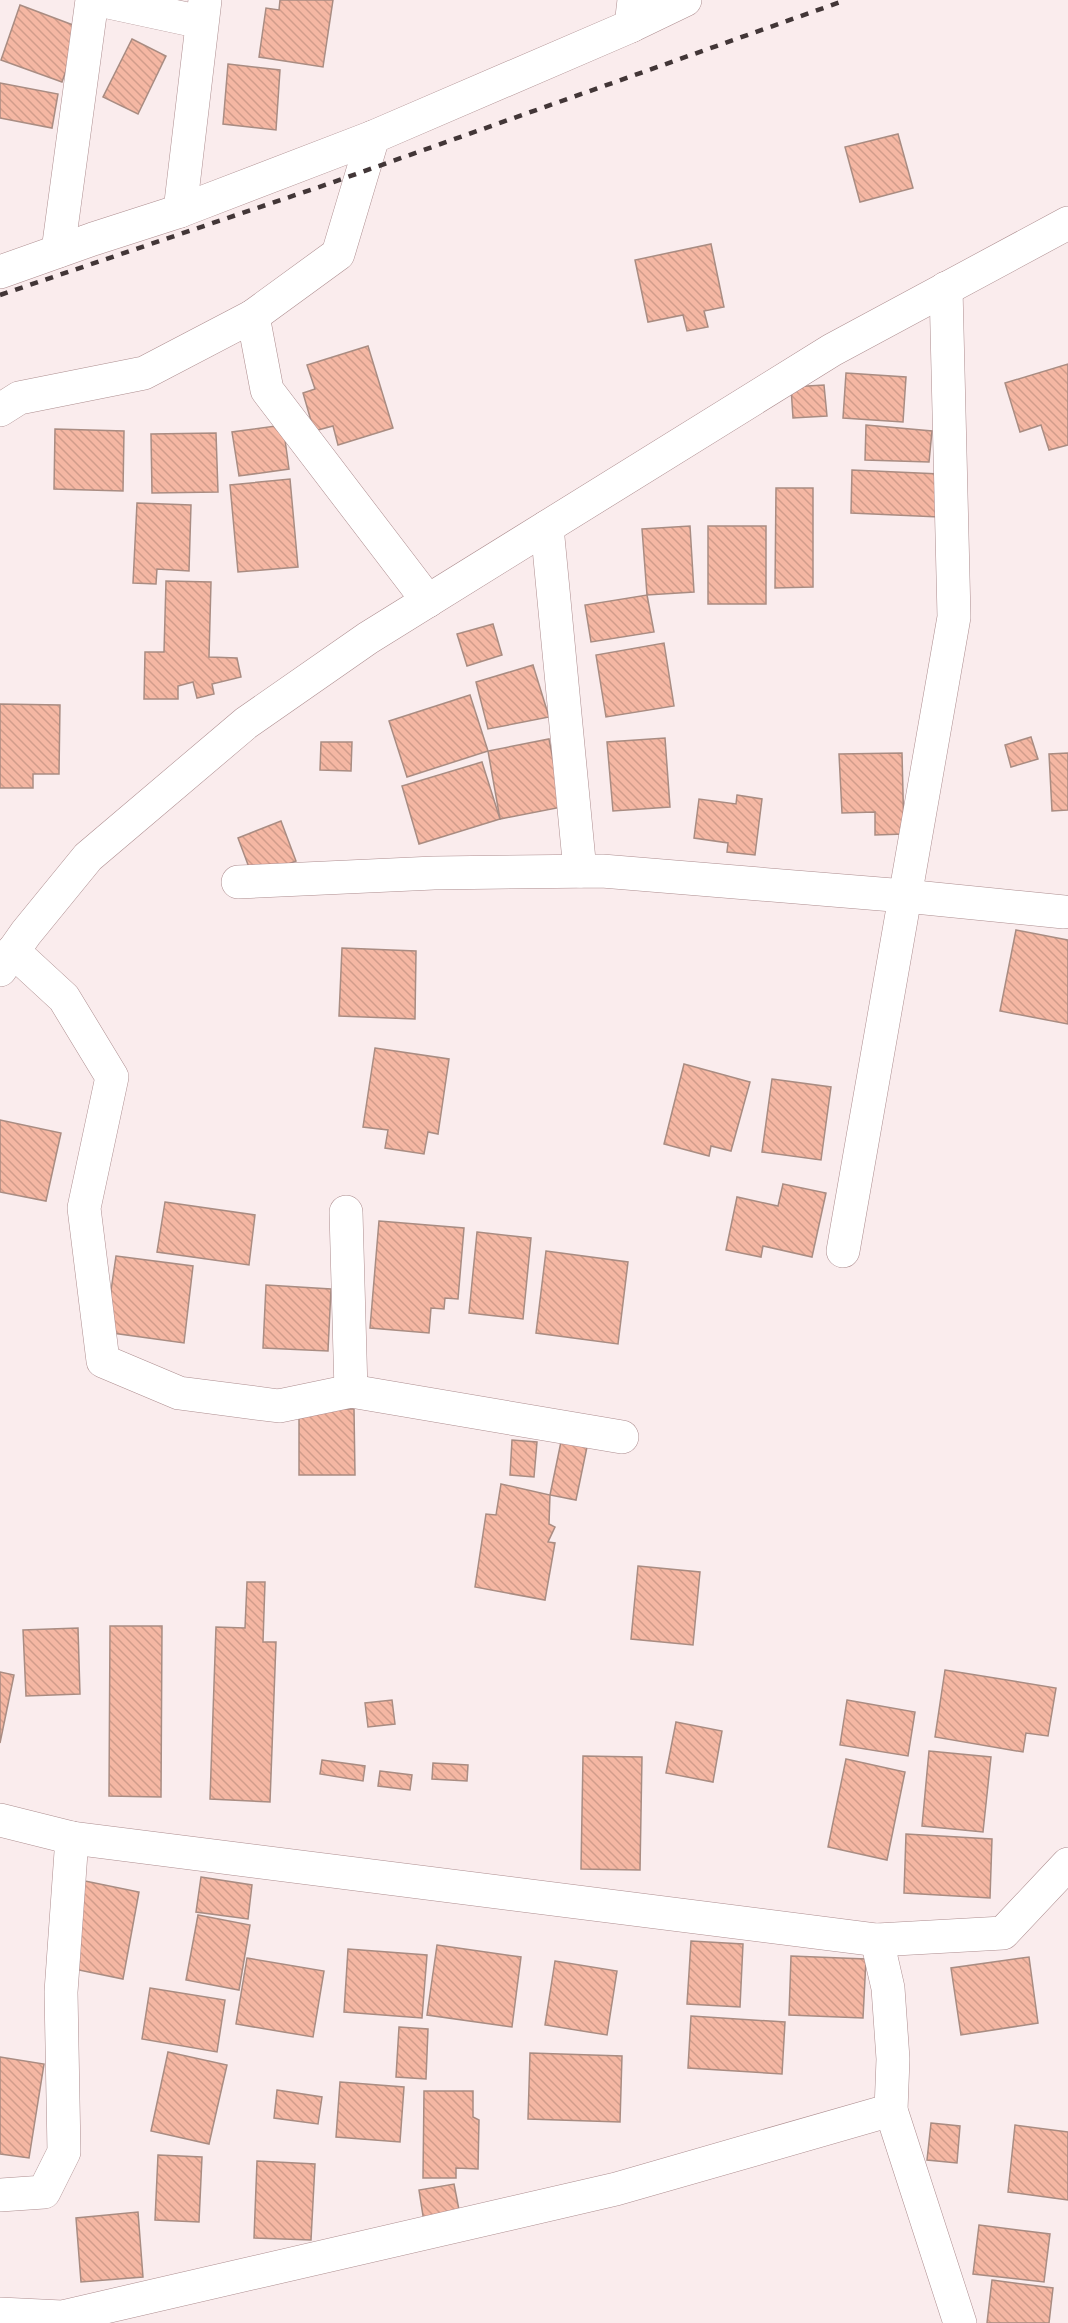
<svg xmlns="http://www.w3.org/2000/svg" width="1068" height="2323" viewBox="0 0 1068 2323" font-family="'Noto Sans',sans-serif">
<style>
.building{fill:url(#building-back-hatch);stroke:#a98c82;stroke-width:1.5}
.lines{fill:none;stroke-linecap:round;stroke-linejoin:round}
.minor-casing{stroke:#ad8d8f;stroke-width:34}
.minor{stroke:#fff;stroke-width:33}
.rail{stroke:#423637;stroke-width:4.5;stroke-dasharray:8 8;stroke-linecap:butt}
</style>
<defs>
<pattern id="building-back-hatch" width="6" height="6" patternUnits="userSpaceOnUse" patternTransform="scale(1.5)"><rect width="6" height="6" fill="#f5b7a3"/><path d="M-1 5l2 2M0 0l6 6M5-1l2 2" fill="none" stroke="#d19c8b"/></pattern>
</defs>
<rect width="100%" height="100%" fill="#faeced"/>
<!-- building -->
<g class="building">
<path d="M 280,0 L 333,0 L 323,67 L 259,57 L 266,8 L 279,10 Z"/>
<path d="M 20,5 L 81,28 L 62,82 L 1,60 Z"/>
<path d="M 132,39 L 166,56 L 138,114 L 103,97 Z"/>
<path d="M 228,64 L 280,70 L 276,130 L 223,124 Z"/>
<path d="M 0,83 L 58,94 L 52,128 L 0,118 Z"/>
<path d="M 898,134 L 913,188 L 860,202 L 845,147 Z"/>
<path d="M 711,244 L 724,307 L 704,311 L 708,327 L 687,331 L 683,315 L 648,322 L 635,260 Z"/>
<path d="M 368,346 L 393,428 L 338,445 L 333,426 L 314,431 L 303,393 L 315,389 L 307,365 Z"/>
<path d="M 1068,364 L 1068,445 L 1049,450 L 1041,425 L 1020,432 L 1005,383 Z"/>
<path d="M 846,373 L 906,377 L 903,422 L 843,418 Z"/>
<path d="M 824,385 L 827,416 L 793,418 L 791,387 Z"/>
<path d="M 283,425 L 289,469 L 239,476 L 232,432 Z"/>
<path d="M 866,425 L 932,431 L 929,462 L 865,460 Z"/>
<path d="M 55,429 L 124,431 L 123,491 L 54,489 Z"/>
<path d="M 216,433 L 218,492 L 152,493 L 151,434 Z"/>
<path d="M 852,470 L 940,474 L 939,517 L 851,513 Z"/>
<path d="M 290,479 L 298,567 L 238,572 L 230,485 Z"/>
<path d="M 776,488 L 813,488 L 813,587 L 775,588 Z"/>
<path d="M 137,503 L 191,505 L 189,571 L 157,569 L 156,584 L 133,583 Z"/>
<path d="M 690,526 L 694,592 L 647,595 L 642,529 Z"/>
<rect x="708" y="526" width="58" height="78"/>
<path d="M 166,581 L 211,582 L 209,657 L 237,658 L 241,677 L 212,684 L 214,694 L 197,698 L 193,682 L 178,686 L 178,699 L 144,699 L 145,652 L 164,652 Z"/>
<path d="M 647,595 L 654,632 L 591,642 L 585,605 Z"/>
<path d="M 493,624 L 502,655 L 467,666 L 457,634 Z"/>
<path d="M 664,643 L 674,706 L 606,717 L 596,655 Z"/>
<path d="M 533,665 L 549,717 L 488,729 L 476,682 Z"/>
<path d="M 470,695 L 488,751 L 407,777 L 389,721 Z"/>
<path d="M 0,704 L 60,705 L 59,774 L 33,774 L 33,788 L 0,788 Z"/>
<path d="M 1031,737 L 1038,759 L 1011,767 L 1005,745 Z"/>
<path d="M 665,738 L 670,807 L 613,811 L 607,742 Z"/>
<path d="M 549,739 L 562,807 L 500,819 L 488,751 Z"/>
<path d="M 321,742 L 352,742 L 351,771 L 320,770 Z"/>
<path d="M 902,753 L 904,834 L 875,835 L 875,812 L 842,813 L 839,754 Z"/>
<path d="M 1068,753 L 1068,810 L 1052,811 L 1049,754 Z"/>
<path d="M 482,762 L 500,819 L 419,844 L 402,786 Z"/>
<path d="M 737,795 L 762,799 L 755,855 L 727,852 L 728,843 L 694,838 L 699,799 L 736,804 Z"/>
<path d="M 281,821 L 296,861 L 253,878 L 238,838 Z"/>
<path d="M 1016,930 L 1068,940 L 1068,1024 L 1000,1011 Z"/>
<path d="M 342,948 L 416,951 L 415,1019 L 339,1016 Z"/>
<path d="M 375,1048 L 449,1059 L 438,1134 L 428,1132 L 424,1154 L 385,1148 L 388,1130 L 363,1127 Z"/>
<path d="M 684,1064 L 750,1082 L 731,1151 L 711,1146 L 709,1156 L 664,1144 Z"/>
<path d="M 772,1079 L 831,1087 L 821,1160 L 762,1152 Z"/>
<path d="M 0,1120 L 61,1133 L 46,1201 L 0,1192 Z"/>
<path d="M 783,1184 L 826,1193 L 812,1257 L 763,1246 L 761,1257 L 726,1250 L 737,1197 L 778,1206 Z"/>
<path d="M 165,1202 L 255,1215 L 249,1265 L 157,1252 Z"/>
<path d="M 379,1221 L 464,1228 L 458,1299 L 445,1298 L 444,1309 L 431,1308 L 429,1333 L 370,1328 Z"/>
<path d="M 477,1232 L 531,1238 L 523,1319 L 469,1313 Z"/>
<path d="M 546,1251 L 628,1262 L 618,1344 L 536,1333 Z"/>
<path d="M 116,1256 L 193,1266 L 184,1343 L 105,1332 Z"/>
<path d="M 266,1285 L 331,1289 L 328,1351 L 263,1348 Z"/>
<path d="M 299,1409 L 354,1409 L 355,1475 L 299,1475 Z"/>
<path d="M 562,1437 L 588,1442 L 576,1500 L 550,1495 Z"/>
<path d="M 512,1440 L 537,1442 L 534,1477 L 510,1475 Z"/>
<path d="M 501,1484 L 550,1495 L 549,1524 L 555,1527 L 548,1542 L 555,1543 L 545,1600 L 475,1587 L 486,1514 L 496,1515 Z"/>
<path d="M 638,1566 L 700,1572 L 693,1645 L 631,1639 Z"/>
<path d="M 247,1582 L 265,1582 L 263,1642 L 276,1642 L 270,1802 L 210,1799 L 216,1627 L 245,1628 Z"/>
<path d="M 110,1626 L 162,1626 L 161,1797 L 109,1796 Z"/>
<path d="M 78,1628 L 80,1694 L 26,1696 L 23,1630 Z"/>
<path d="M 945,1670 L 1056,1688 L 1048,1736 L 1026,1733 L 1023,1752 L 935,1737 Z"/>
<path d="M 0,1672 L 14,1675 L 0,1743 Z"/>
<path d="M 392,1700 L 395,1724 L 368,1727 L 365,1703 Z"/>
<path d="M 847,1700 L 915,1712 L 908,1756 L 840,1745 Z"/>
<path d="M 676,1722 L 722,1731 L 713,1782 L 666,1773 Z"/>
<path d="M 929,1751 L 991,1757 L 983,1832 L 922,1826 Z"/>
<path d="M 583,1756 L 642,1757 L 640,1870 L 581,1869 Z"/>
<path d="M 846,1759 L 905,1772 L 887,1860 L 828,1847 Z"/>
<path d="M 322,1760 L 365,1766 L 363,1781 L 320,1774 Z"/>
<path d="M 433,1763 L 468,1765 L 467,1781 L 432,1779 Z"/>
<path d="M 380,1771 L 412,1775 L 410,1790 L 378,1786 Z"/>
<path d="M 906,1834 L 992,1839 L 990,1898 L 904,1893 Z"/>
<path d="M 201,1877 L 252,1885 L 248,1919 L 196,1912 Z"/>
<path d="M 85,1881 L 139,1892 L 123,1979 L 69,1968 Z"/>
<path d="M 198,1915 L 250,1925 L 239,1990 L 186,1980 Z"/>
<path d="M 691,1941 L 743,1944 L 740,2007 L 687,2004 Z"/>
<path d="M 437,1945 L 521,1957 L 512,2027 L 427,2015 Z"/>
<path d="M 348,1949 L 427,1955 L 422,2018 L 344,2012 Z"/>
<path d="M 791,1956 L 866,1959 L 863,2018 L 789,2015 Z"/>
<path d="M 1029,1957 L 1038,2023 L 961,2035 L 951,1968 Z"/>
<path d="M 247,1958 L 324,1971 L 313,2037 L 236,2024 Z"/>
<path d="M 555,1961 L 617,1971 L 607,2035 L 545,2025 Z"/>
<path d="M 150,1988 L 225,2000 L 217,2052 L 142,2039 Z"/>
<path d="M 691,2016 L 785,2022 L 782,2074 L 688,2068 Z"/>
<path d="M 399,2027 L 428,2029 L 426,2079 L 396,2077 Z"/>
<path d="M 168,2052 L 227,2065 L 209,2144 L 151,2131 Z"/>
<path d="M 530,2053 L 622,2056 L 620,2122 L 528,2119 Z"/>
<path d="M 0,2057 L 44,2064 L 29,2158 L 0,2154 Z"/>
<path d="M 340,2082 L 404,2087 L 400,2142 L 336,2137 Z"/>
<path d="M 277,2090 L 322,2097 L 318,2124 L 274,2118 Z"/>
<path d="M 424,2091 L 473,2091 L 473,2117 L 479,2120 L 478,2169 L 456,2168 L 456,2178 L 423,2178 Z"/>
<path d="M 931,2123 L 960,2126 L 957,2163 L 927,2160 Z"/>
<path d="M 1015,2125 L 1068,2132 L 1068,2200 L 1008,2192 Z"/>
<path d="M 158,2155 L 202,2157 L 199,2222 L 155,2220 Z"/>
<path d="M 257,2161 L 315,2164 L 311,2240 L 254,2238 Z"/>
<path d="M 454,2184 L 460,2215 L 424,2222 L 419,2190 Z"/>
<path d="M 138,2212 L 143,2277 L 81,2282 L 76,2218 Z"/>
<path d="M 979,2225 L 1050,2234 L 1044,2282 L 973,2274 Z"/>
<path d="M 992,2280 L 1053,2288 L 1049,2323 L 987,2323 Z"/>
</g>
<g class="lines">
<!-- minor casing -->
<g class="minor-casing">
<g id="minor">
<path d="M 99,0 L 201,22"/>
<path d="M 631,26 L 685,0"/>
<path d="M 180,211 L 205,0"/>
<path d="M 58,251 L 92,0"/>
<path d="M 0,272 L 93,239 L 180,211 L 373,137 L 631,26 L 634,0"/>
<path d="M 253,316 L 267,390 L 428,601"/>
<path d="M 0,410 L 19,398 L 144,373 L 253,316 L 338,254 L 373,137"/>
<path d="M 547,527 L 580,871"/>
<path d="M 238,882 L 434,873 L 602,871 L 905,896 L 1064,912"/>
<path d="M 13,951 L 64,998 L 112,1077 L 84,1208 L 103,1361 L 179,1393 L 279,1406 L 351,1391 L 622,1437"/>
<path d="M 0,970 L 26,933 L 88,857 L 246,723 L 368,638 L 832,350 L 1068,223"/>
<path d="M 346,1212 L 351,1391"/>
<path d="M 843,1251 L 954,617 L 946,288"/>
<path d="M 0,1820 L 72,1838 L 877,1940 L 1003,1933 L 1068,1864"/>
<path d="M 877,1940 L 888,1988 L 893,2059 L 891,2110 L 960,2323"/>
<path d="M 0,2195 L 44,2192 L 64,2152 L 61,1992 L 72,1838"/>
<path d="M 0,2314 L 62,2317 L 616,2189 L 891,2110"/>
</g>
</g>
<!-- minor -->
<use href="#minor" class="minor"/>
<!-- rail -->
<path class="rail" d="M 0,295 L 328,184 L 846,0"/>
</g>
</svg>
